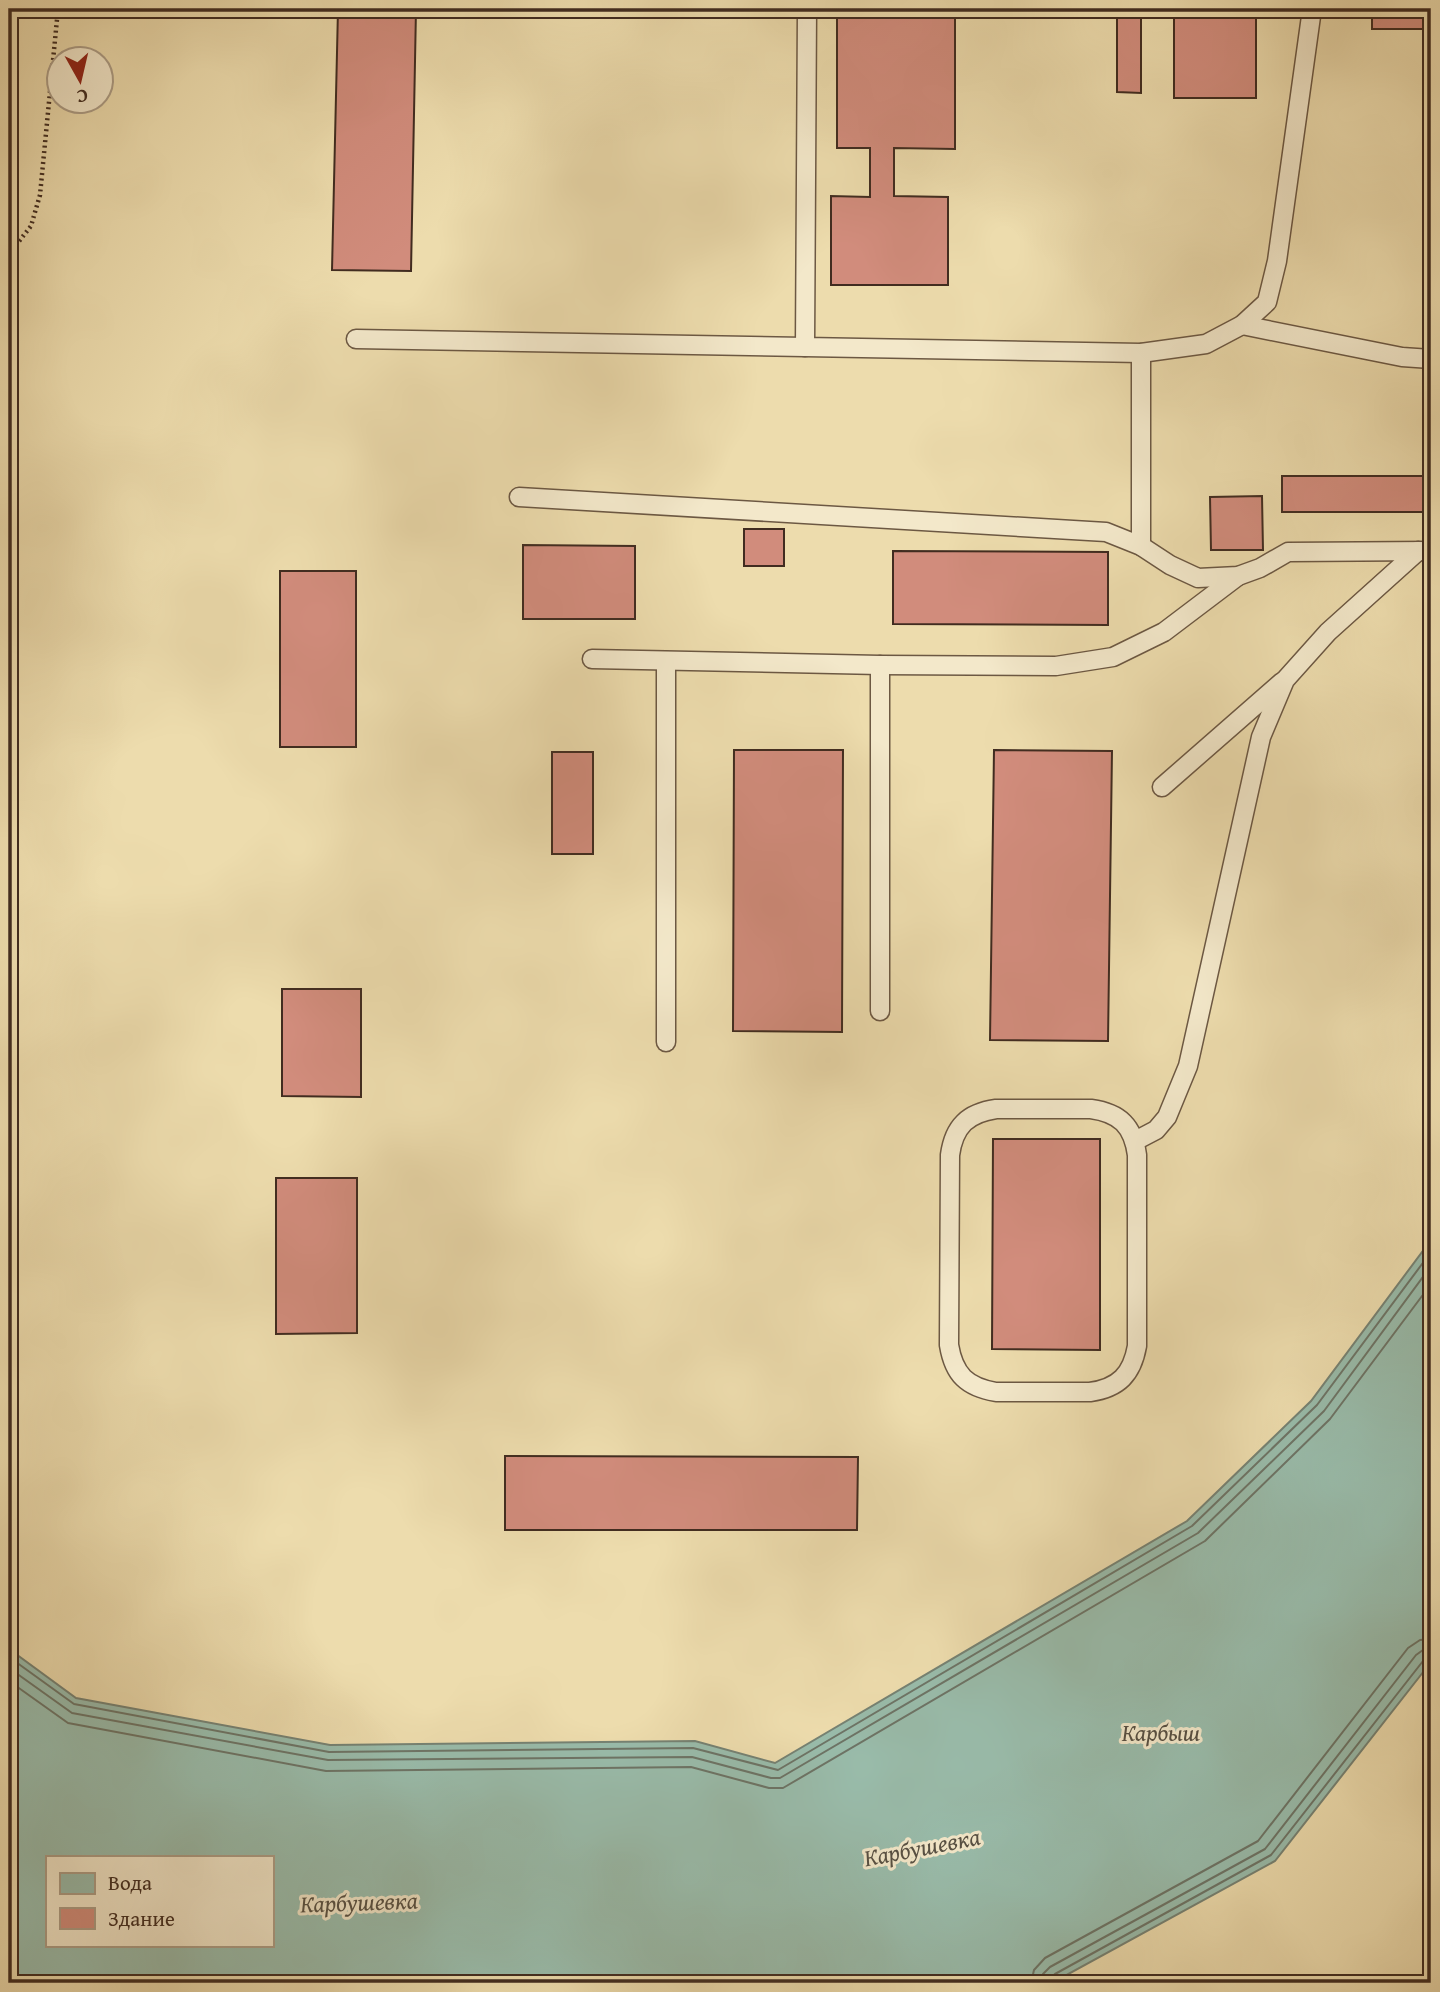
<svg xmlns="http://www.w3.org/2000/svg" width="1440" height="1992" viewBox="0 0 1440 1992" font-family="'Gentium Book Plus',serif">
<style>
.water{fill:#99bcab;stroke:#768273;stroke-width:2;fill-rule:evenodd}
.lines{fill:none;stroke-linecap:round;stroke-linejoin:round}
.shore{stroke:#6d7466;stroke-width:2}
.building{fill:#d18c7c;stroke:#412c20;stroke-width:2}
.lane-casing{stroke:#6c5843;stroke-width:21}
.path{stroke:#412c20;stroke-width:4.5;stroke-dasharray:2 3.5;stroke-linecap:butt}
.lane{stroke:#f3e8ca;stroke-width:18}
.labels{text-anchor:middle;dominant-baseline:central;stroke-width:6;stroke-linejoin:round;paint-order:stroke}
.water-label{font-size:24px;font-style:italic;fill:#575043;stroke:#f3e8ca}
</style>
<rect width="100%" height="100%" fill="#eddcad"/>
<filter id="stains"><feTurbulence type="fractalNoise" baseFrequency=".00286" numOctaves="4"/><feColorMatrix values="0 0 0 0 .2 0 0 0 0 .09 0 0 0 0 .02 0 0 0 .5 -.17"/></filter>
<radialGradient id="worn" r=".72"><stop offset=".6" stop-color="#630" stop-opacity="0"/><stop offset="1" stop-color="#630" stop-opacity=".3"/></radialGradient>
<!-- water -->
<path class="water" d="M 1431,1240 L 1431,1662 L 1275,1861 L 1052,1983 L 9,1983 L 9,1649 L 76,1698 L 330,1745 L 695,1741 L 775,1763 L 1187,1521 L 1311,1401 ZM 47,1857 L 271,1857 L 271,1945 L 47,1945 Z"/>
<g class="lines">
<!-- shore -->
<g class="shore">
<path d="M 9,1657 L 74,1704 L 329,1752 L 693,1748 L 778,1770 L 1192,1526 L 1317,1405 L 1431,1252"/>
<path d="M 9,1668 L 72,1713 L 328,1760 L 692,1757 L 771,1778 L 780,1778 L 1198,1533 L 1324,1411 L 1431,1266"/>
<path d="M 9,1681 L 68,1723 L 326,1771 L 691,1767 L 769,1788 L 783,1788 L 1205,1541 L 1330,1419 L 1431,1284"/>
<path d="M 1031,1983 L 1034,1970 L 1045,1958 L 1258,1841 L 1408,1648 L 1420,1640 L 1431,1639"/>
<path d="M 1042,1983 L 1043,1974 L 1050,1967 L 1265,1849 L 1416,1655 L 1423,1650 L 1431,1649"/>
<path d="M 1051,1983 L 1051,1978 L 1055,1974 L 1271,1855 L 1423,1661 L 1431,1658"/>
</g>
</g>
<!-- building -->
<g class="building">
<path d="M 338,9 L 416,9 L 411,271 L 332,270 Z"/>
<path d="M 837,9 L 955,9 L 955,149 L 894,148 L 894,196 L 948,197 L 948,285 L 831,285 L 831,196 L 870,197 L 870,148 L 837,148 Z"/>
<path d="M 1117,9 L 1141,9 L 1141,93 L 1117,92 Z"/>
<rect x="1174" y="9" width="82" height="89"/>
<rect x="1372" y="9" width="59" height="20"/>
<rect x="1282" y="476" width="149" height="36"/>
<path d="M 1262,496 L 1263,550 L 1211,550 L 1210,497 Z"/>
<rect x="744" y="529" width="40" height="37"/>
<path d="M 523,545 L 635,546 L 635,619 L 523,619 Z"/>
<path d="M 893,551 L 1108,552 L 1108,625 L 893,624 Z"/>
<rect x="280" y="571" width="76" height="176"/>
<path d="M 734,750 L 843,750 L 842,1032 L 733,1031 Z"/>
<path d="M 994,750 L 1112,751 L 1108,1041 L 990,1040 Z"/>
<rect x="552" y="752" width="41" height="102"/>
<path d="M 282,989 L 361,989 L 361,1097 L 282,1096 Z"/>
<path d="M 993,1139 L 1100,1139 L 1100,1350 L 992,1349 Z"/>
<path d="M 276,1178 L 357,1178 L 357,1333 L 276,1334 Z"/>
<path d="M 505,1456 L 858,1457 L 857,1530 L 505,1530 Z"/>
</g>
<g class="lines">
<!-- lane casing -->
<g class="lane-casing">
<g id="lane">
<path d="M 807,9 L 805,347 L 1141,353 L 1206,344 L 1242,325 L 1267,302 L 1277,261 L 1312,9"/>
<path d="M 1242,325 L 1402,357 L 1431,359"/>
<path d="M 356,339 L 805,347"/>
<path d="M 519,497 L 1106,532 L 1141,546 L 1170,565 L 1198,578 L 1238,576 L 1260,568 L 1288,552 L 1431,551"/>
<path d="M 1141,546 L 1141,353"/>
<path d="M 592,659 L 880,665 L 1056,666 L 1113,657 L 1164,632 L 1238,576"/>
<path d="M 1162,787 L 1282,682"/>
<path d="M 880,1011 L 880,665"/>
<path d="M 666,1042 L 666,661"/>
<path d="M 996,1109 L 1091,1109 C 1120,1113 1133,1126 1137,1155 L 1137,1346 C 1132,1374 1119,1388 1090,1392 L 996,1392 C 967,1387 954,1375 949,1345 L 950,1155 C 954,1126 968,1113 996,1109 Z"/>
<path d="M 1135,1141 L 1156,1130 L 1167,1117 L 1188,1066 L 1261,737 L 1285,680 L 1328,632 L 1418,551"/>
</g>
</g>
<!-- path -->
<path class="path" d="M 9,254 L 31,226 L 40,195 L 58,9"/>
<!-- lane -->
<use href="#lane" class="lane"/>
</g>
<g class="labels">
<!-- water labels -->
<g class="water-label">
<text x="1161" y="1732">Карбыш</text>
<text transform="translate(922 1847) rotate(-11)">Карбушевка</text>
<text transform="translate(359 1902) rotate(-2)">Карбушевка</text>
</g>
</g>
<!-- margin -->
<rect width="1440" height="1992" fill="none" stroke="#eddcad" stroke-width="35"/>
<rect x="10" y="10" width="1419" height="1971" fill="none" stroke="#412c20" stroke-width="3.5"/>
<rect x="18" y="18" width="1405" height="1957" fill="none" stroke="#412c20" stroke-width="2"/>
<!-- legend -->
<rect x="46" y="1856" width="228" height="91" fill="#f3e8ca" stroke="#ac9d86" stroke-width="2"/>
<rect x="60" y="1873" width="35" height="21" fill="#99bcab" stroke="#ac9d86" stroke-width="2"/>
<text x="108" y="1890" font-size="21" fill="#412c20">Вода</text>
<rect x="60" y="1908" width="35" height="21" fill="#d18c7c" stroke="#ac9d86" stroke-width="2"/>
<text x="108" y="1926" font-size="21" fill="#412c20">Здание</text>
<!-- north arrow -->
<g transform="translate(80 80) rotate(172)"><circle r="33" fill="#f3e8ca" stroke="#ac9d86" stroke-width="2"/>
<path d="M0-5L12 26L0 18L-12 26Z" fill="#8f2418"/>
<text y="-10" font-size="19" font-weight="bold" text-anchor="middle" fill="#412c20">С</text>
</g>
<rect width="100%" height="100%" filter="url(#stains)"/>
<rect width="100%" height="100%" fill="url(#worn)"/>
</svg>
